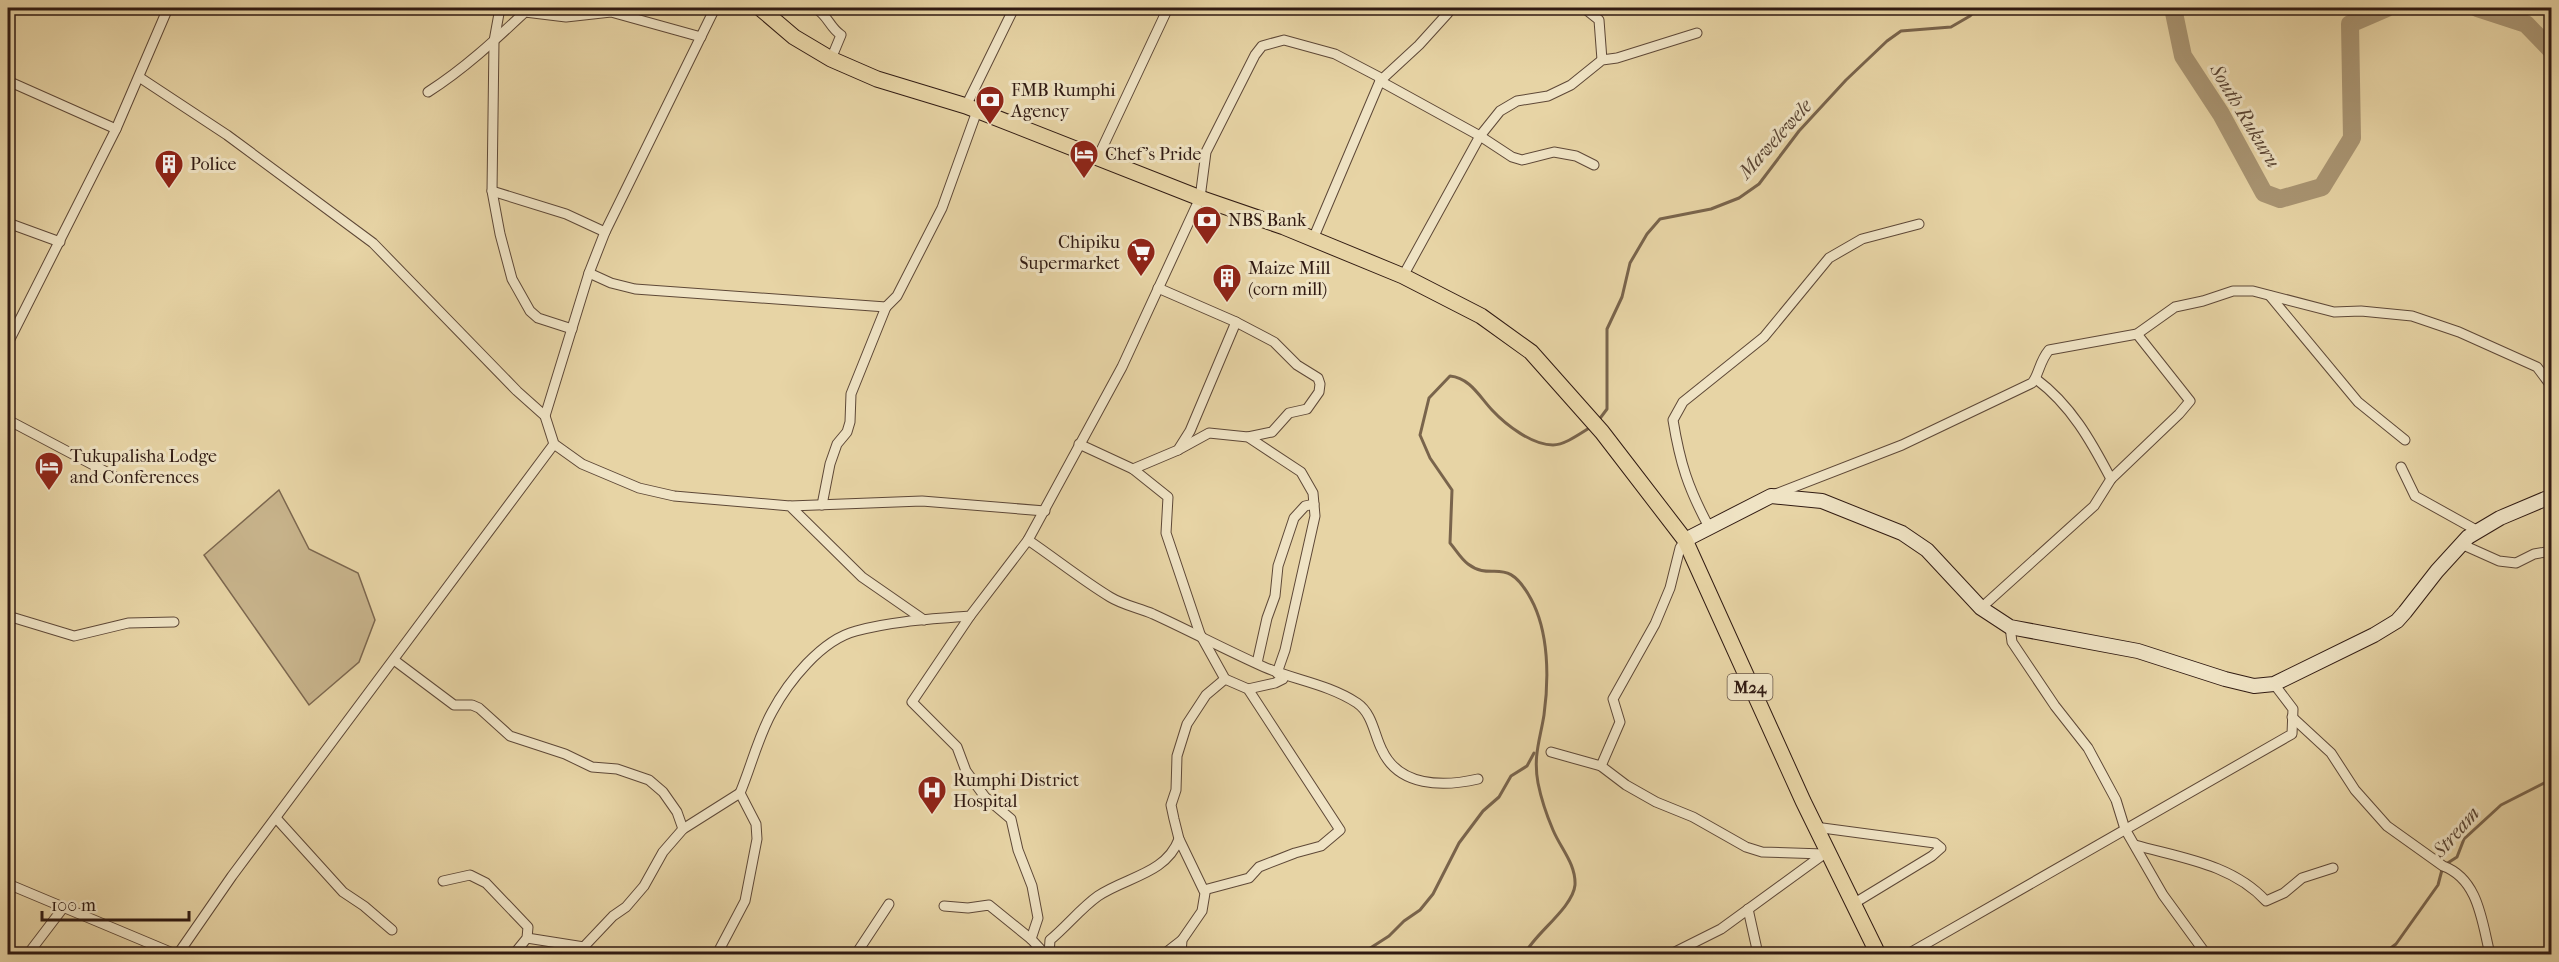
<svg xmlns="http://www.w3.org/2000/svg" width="2559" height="962" viewBox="0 0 2559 962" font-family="'IM FELL French Canon',serif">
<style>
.green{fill:#c8b48c;stroke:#7c674f;stroke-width:1.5}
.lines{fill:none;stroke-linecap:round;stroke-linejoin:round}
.stream{stroke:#79644c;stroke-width:3}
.river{stroke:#a99573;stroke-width:18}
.street-casing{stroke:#5e4837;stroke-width:11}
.secondary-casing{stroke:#301a12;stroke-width:16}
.primary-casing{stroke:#301a12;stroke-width:17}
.street{stroke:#efe3c4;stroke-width:9}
.secondary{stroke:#efe3c4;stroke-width:14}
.primary{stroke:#e7d4a5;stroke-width:15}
.labels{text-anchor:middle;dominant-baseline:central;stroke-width:6;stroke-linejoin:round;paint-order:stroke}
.shield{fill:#efe3c4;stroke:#695647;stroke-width:1.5}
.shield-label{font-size:16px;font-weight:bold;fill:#301a12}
.poi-label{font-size:18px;fill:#301a12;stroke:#efe3c4;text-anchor:start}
.water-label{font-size:20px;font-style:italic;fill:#5a4534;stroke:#efe3c4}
</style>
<rect width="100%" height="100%" fill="#e7d4a5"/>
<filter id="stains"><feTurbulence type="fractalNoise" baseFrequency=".00333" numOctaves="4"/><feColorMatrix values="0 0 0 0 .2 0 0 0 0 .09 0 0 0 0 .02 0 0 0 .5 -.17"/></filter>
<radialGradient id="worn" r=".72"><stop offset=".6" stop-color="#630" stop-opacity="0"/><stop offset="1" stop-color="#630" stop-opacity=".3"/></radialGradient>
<!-- green -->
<path class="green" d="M 279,490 L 309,549 L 358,573 L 375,620 L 359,662 L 309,705 L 204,555 Z"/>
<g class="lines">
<!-- stream -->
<g class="stream">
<path d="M 1598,421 L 1607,409 L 1607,329 L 1622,297 L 1630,263 L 1647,234 L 1660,219 L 1711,209 L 1739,198 L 1759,184 L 1799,131 L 1846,80 L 1887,41 L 1901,31 L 1951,27 L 1970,16 L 1977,8"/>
<path d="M 1361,954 L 1389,936 L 1404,921 L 1420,910 L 1433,894 L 1459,843 L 1483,811 L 1499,797 L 1511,776 L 1527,766 L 1534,753"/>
<path d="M 1525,954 C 1532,936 1573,908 1575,885 C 1576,864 1561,849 1553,830 C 1547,816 1541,798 1538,783 C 1533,756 1540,740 1544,715 C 1549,679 1549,632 1531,599 C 1506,553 1493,583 1468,564 C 1461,559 1456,550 1450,543 L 1452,490 L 1430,458 L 1420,435 L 1429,398 L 1450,376 C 1470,378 1479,396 1492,410 C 1506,425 1532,445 1553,445 C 1565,445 1581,433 1591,427"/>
<path d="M 2383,954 L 2396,944 L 2438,885 L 2443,866 L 2457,857 L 2464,839 L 2501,805 L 2552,779"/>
</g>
<!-- river -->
<g class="river">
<path d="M 2173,8 L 2183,56 L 2221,114 L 2264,193 L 2280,199 L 2322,187 L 2352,138 L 2350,24 L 2387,8"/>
<path d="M 2477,8 L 2526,24 L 2552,51"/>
</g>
<!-- street casing -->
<g class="street-casing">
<g id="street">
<path d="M 500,8 L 494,41 L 492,191 L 500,234 L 512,279 L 530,311 L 538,318 L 572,329"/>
<path d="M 815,8 C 828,15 829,27 841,35 L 831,59"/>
<path d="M 1584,8 L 1599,20 L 1602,60"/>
<path d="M 139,77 L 227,135 L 373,243 L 517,391 L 545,416 L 554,444 L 582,464 L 639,488 L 674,496 L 790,506 L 862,577 L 924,620"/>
<path d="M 8,81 L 116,129"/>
<path d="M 428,92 C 464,69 494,41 525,12 L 566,17 L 611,12 L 701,37"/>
<path d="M 966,106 L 1014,8"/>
<path d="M 1098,157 L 1168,8"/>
<path d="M 492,191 L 566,214 L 605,232"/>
<path d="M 8,223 L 60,242"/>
<path d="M 1313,239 L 1380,81 L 1419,45 L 1448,13"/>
<path d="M 589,273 L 611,283 L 635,289 L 886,307 L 897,296 L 942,208 L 977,111"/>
<path d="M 1403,276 L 1480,136 L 1500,111 L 1517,101 L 1548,96 L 1571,85 L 1602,60 L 1617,58 L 1697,33"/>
<path d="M 2270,296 L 2358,402 L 2405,440"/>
<path d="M 1236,322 L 1274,342 L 1297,365 L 1318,378 L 1320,384 L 1319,392 L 1307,409 L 1289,413 L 1272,432 L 1248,437"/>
<path d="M 8,343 L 116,129 L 168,8"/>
<path d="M 2036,379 C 2071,405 2091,441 2111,479"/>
<path d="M 545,416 L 589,273 L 605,232 L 715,8"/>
<path d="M 8,420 L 114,476"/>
<path d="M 1079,444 L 1133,469 L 1168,497 L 1166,533 L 1200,634 L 1225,679 L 1206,695 L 1187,724 L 1177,756 L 1176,790 L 1171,805 L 1174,819 L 1179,839 L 1205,893 L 1202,911 L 1182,940 L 1181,954"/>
<path d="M 1178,450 L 1209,433 L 1248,437 L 1301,472 L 1313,493 L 1315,516 L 1285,650 L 1277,673 L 1283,679 L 1275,683 L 1248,689"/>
<path d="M 2401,467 L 2415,496 L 2478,531"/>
<path d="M 1133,469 L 1178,450 L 1190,431 L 1236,322 L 1158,288"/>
<path d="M 1773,495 L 1902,445 L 2032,383 C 2039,375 2039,362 2049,350 L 2137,334 L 2175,307 L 2203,301 L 2233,291 L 2253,291 L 2334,312 L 2361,311 L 2412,316 L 2459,332 L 2537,367 L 2552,387"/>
<path d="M 822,505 L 830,464 L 837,444 L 847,432 L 850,422 L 851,394 L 886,307"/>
<path d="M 790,506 L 922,501 L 1045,511"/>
<path d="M 1709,527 C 1688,488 1680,463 1673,420 L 1683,402 L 1764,337 L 1829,258 L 1862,239 L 1919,224"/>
<path d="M 1028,540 C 1056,559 1082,580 1110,597 C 1123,605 1139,608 1153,614 C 1190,631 1226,650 1264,667 C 1294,680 1328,684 1357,703 C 1373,714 1374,735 1382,750 C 1399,787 1443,787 1478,779"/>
<path d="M 2461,544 L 2499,561 L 2516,563 L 2534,554 L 2552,551"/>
<path d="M 1981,608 L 2094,506 L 2111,479 L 2179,414 L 2190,401 L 2137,334"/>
<path d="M 8,616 L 74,636 L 128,623 L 174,622"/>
<path d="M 970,616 L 912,702 L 957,747 L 966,771 L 985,797 L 1011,819 L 1018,850 L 1032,886 L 1038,918 L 1031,939"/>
<path d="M 2010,627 L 2012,642 L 2055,706 L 2088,748 L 2116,800 L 2125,829 L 2163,895 L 2206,954"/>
<path d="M 394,660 L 454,705 L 472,705 L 479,708 L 510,736 L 565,754 L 592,767 L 617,769 L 649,780 L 663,792 L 677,812 L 683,829"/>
<path d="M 1257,663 L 1267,618 L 1275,596 L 1278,566 L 1294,518 L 1305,506 L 1314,504"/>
<path d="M 2292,717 L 2331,753 L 2355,790 L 2387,826 L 2443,866 C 2479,879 2482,923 2490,954"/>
<path d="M 1551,752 L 1601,766 L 1626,785 L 1656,802 L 1693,817 L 1746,847 L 1762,852 L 1824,854"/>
<path d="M 1601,766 L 1620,722 L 1613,699 L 1655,624 L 1670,588 L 1680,548 L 1685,540"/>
<path d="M 276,818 L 343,892 L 364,906 L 392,930"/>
<path d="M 1815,827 L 1935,843 L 1941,848 L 1932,856 L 1853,904"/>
<path d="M 2135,845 C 2181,858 2232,864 2266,901 L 2284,893 L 2302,878 L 2333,868"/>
<path d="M 443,881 L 470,875 L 486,883 L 528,927 L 527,938 L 514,954"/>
<path d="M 8,884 L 175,954"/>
<path d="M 1204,890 L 1249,878 L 1259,867 L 1295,853 L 1321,846 L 1340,830 L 1248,689 L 1225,679"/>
<path d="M 944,906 L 968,908 L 989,905 L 1031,939 L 1045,954"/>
<path d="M 1748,909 L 1758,954"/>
<path d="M 527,938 L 584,947"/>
<path d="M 28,954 L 63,908"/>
<path d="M 178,954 L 232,876 L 554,444"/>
<path d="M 577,954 L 613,916 L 626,907 L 644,886 L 663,852 L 683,829 L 740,793"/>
<path d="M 717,954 L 745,901 L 757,839 L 756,824 L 740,793 C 751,767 758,737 772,712 C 788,682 821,640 856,631 C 892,621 932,619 970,616 L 1028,540 L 1122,367 L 1200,198 L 1206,152 L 1255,55 L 1262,46 L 1284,40 L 1335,54 L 1379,77 L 1380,81 L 1480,136 L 1512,157 L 1522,160 L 1554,152 L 1576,156 L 1594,165"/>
<path d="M 856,954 L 889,904"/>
<path d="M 1049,954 L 1050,940 C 1066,927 1081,908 1098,896 C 1126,877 1166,874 1179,839"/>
<path d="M 1164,954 L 1182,940"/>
<path d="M 1671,954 L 1721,929 L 1824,854"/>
<path d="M 1908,954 L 2292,734 L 2293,709 L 2274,684"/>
</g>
</g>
<!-- secondary casing -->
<g class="secondary-casing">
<path id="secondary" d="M 1685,540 L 1771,496 L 1822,501 L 1902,533 L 1927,550 L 1981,608 L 2010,627 L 2138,651 L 2225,679 L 2254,686 L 2274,684 L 2374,635 L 2397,621 L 2405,612 L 2437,571 L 2468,537 L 2500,518 L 2552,496"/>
</g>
<!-- primary casing -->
<g class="primary-casing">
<path id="primary" d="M 760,8 L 794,37 L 831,59 L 877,79 L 966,106 L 1200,198 L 1284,227 L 1403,276 L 1481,316 L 1531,352 L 1602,432 L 1685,540 L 1803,801 L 1878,954"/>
</g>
<!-- street -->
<use href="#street" class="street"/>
<!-- secondary -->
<use href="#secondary" class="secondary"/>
<!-- primary -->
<use href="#primary" class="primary"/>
</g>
<!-- icons -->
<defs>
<g id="bank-pin" transform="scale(1.5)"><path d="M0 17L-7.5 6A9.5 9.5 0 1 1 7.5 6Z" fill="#8f2418" stroke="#efe3c4"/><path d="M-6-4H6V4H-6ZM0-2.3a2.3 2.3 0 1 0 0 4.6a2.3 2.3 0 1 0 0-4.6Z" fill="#fff"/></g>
<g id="hotel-pin" transform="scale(1.5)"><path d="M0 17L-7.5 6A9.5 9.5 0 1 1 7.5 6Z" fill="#8f2418" stroke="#efe3c4"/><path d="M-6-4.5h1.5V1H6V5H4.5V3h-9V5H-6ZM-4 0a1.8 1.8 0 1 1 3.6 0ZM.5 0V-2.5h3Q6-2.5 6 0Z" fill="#fff"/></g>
<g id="building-pin" transform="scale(1.5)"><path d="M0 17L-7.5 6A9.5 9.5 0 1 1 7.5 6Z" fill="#8f2418" stroke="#efe3c4"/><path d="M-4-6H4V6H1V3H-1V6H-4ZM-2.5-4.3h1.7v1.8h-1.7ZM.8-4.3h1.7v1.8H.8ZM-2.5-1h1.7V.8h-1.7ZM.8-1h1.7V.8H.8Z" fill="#fff"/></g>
<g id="supermarket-pin" transform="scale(1.5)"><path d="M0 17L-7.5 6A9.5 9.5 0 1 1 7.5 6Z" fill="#8f2418" stroke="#efe3c4"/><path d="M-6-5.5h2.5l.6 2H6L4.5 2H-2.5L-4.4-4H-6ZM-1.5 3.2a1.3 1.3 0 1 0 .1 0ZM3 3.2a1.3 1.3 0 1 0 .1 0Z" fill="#fff"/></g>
<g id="hospital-pin" transform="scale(1.5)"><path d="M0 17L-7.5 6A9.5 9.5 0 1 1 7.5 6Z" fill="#8f2418" stroke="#efe3c4"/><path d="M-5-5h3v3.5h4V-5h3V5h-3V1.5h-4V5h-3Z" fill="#fff"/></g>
</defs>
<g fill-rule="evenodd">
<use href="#bank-pin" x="990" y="100"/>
<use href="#hotel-pin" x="1084" y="154"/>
<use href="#building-pin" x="169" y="164"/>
<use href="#bank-pin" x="1207" y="220"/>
<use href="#supermarket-pin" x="1141" y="252"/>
<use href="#building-pin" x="1227" y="278"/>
<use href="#hotel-pin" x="49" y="466"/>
<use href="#hospital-pin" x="932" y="790"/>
</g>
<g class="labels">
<!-- shield labels -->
<rect class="shield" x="1727.5" y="674" width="45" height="26" rx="4.5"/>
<g class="shield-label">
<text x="1750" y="687">M24</text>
</g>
<!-- poi labels -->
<g class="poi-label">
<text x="1011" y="90">FMB Rumphi<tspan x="1011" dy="21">Agency</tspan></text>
<text x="1105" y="154">Chef's Pride</text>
<text x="190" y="164">Police</text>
<text x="1228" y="220">NBS Bank</text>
<text x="1120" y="242" text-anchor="end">Chipiku<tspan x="1120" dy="21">Supermarket</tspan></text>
<text x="1248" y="268">Maize Mill<tspan x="1248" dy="21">(corn mill)</tspan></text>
<text x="70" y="456">Tukupalisha Lodge<tspan x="70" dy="21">and Conferences</tspan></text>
<text x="953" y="780">Rumphi District<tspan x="953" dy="21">Hospital</tspan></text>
</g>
<!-- water labels -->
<g class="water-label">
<text transform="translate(2245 116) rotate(59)">South Rukuru</text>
<text transform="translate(1775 139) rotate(-48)">Mawelewele</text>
<text transform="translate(2456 832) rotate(-49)">Stream</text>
</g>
</g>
<!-- margin -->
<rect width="2559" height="962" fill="none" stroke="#e7d4a5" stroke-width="30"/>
<rect x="9" y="9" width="2541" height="944" fill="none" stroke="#301a12" stroke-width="3"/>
<rect x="15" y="15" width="2529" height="932" fill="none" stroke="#301a12" stroke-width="1.5"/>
<!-- scale -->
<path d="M42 911v9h147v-9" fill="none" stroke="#301a12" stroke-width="3"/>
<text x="51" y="911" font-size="18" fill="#301a12" stroke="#efe3c4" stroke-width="4.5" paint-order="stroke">100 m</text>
<rect width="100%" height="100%" filter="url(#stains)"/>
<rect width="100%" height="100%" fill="url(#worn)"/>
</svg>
